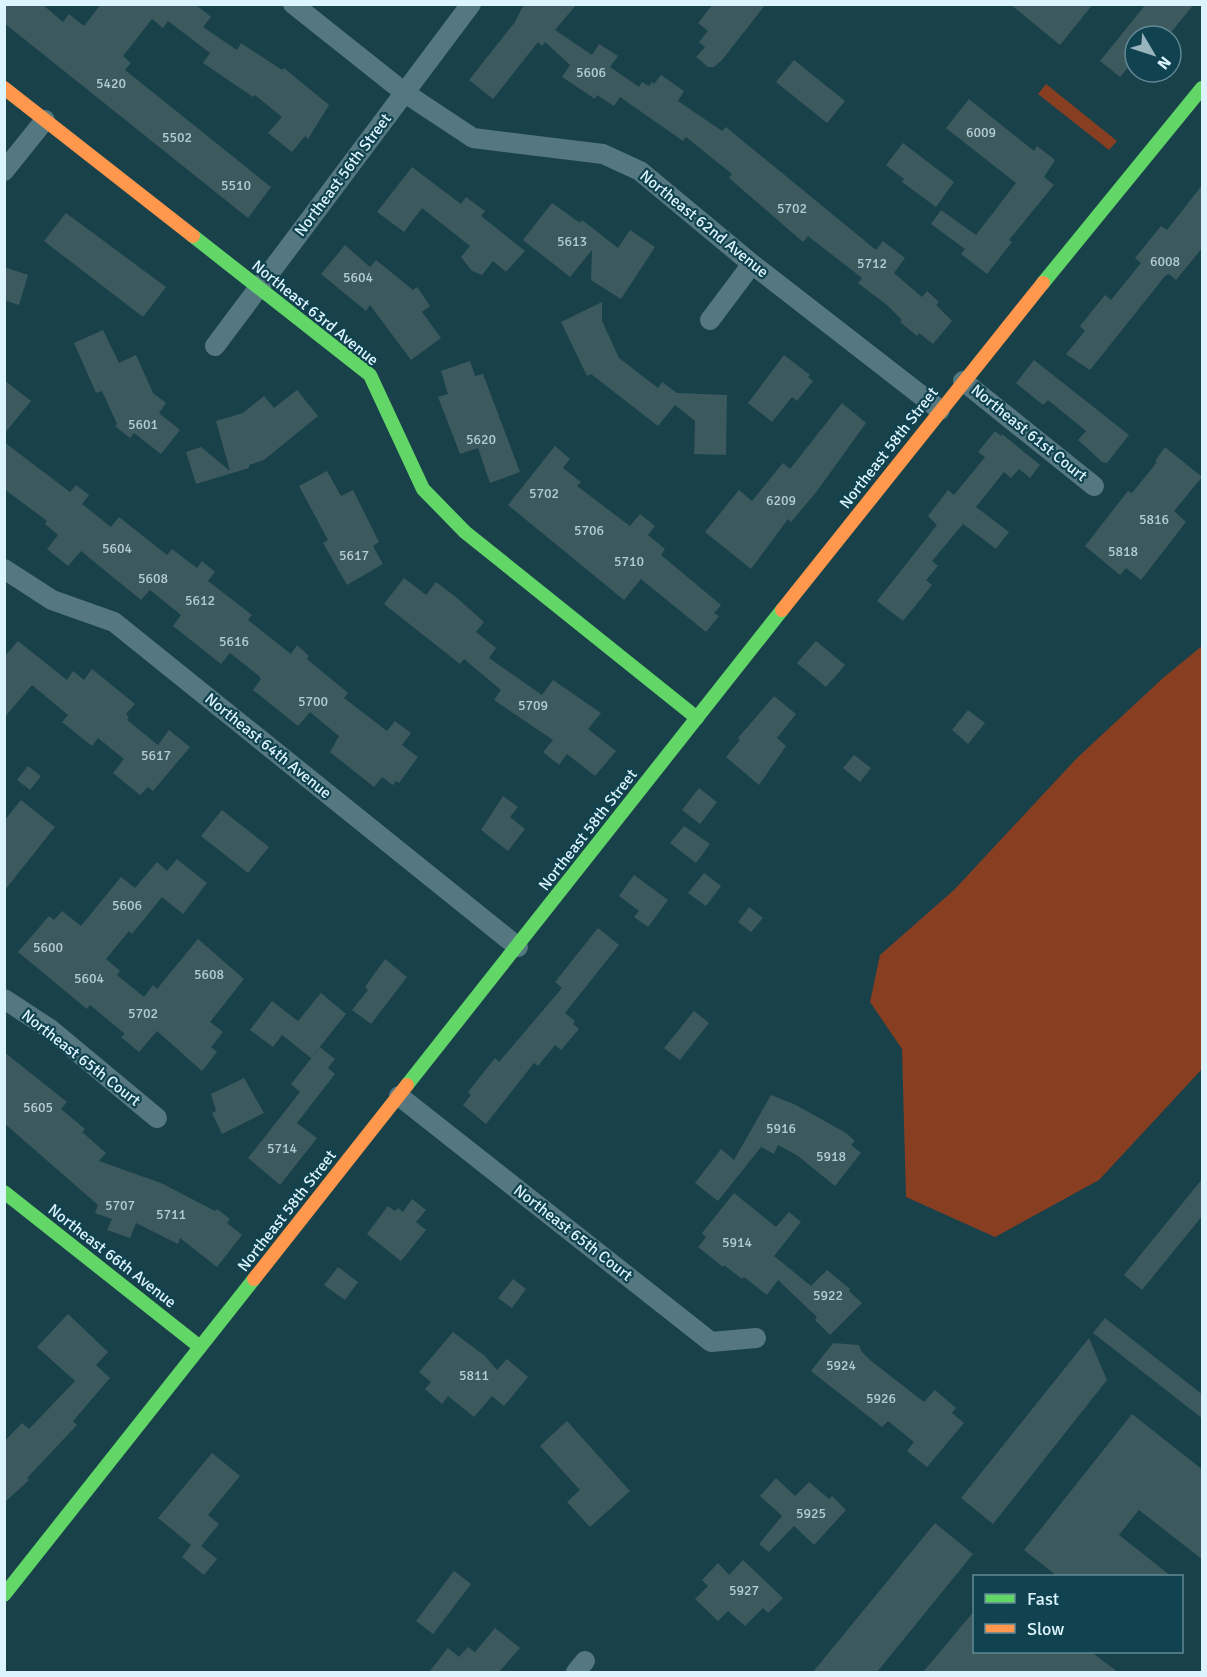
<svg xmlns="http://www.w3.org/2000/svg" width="1207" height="1677" viewBox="0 0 1207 1677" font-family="Signika,sans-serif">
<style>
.green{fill:#883e21}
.building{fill:#3c595e}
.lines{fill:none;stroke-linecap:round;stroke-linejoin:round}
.street{stroke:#557780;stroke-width:20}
.fast{stroke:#63d668;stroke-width:14}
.slow{stroke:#ff974d;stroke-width:14}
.labels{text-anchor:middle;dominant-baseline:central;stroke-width:4.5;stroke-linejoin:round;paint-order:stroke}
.number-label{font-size:14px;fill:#b4cdd5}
.street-label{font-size:16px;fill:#dcf4fd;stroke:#10424f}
</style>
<rect width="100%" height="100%" fill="#19414a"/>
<!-- green -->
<g class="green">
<path d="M 1046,84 L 1117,141 L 1109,150 L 1038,94 Z"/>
<path d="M 1202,646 L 1202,1069 L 1099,1180 L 995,1237 L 906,1197 L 902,1049 L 870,1002 L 880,955 L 954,890 L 1077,758 L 1163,678 Z"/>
</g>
<!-- building -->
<g class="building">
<path d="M 4,4 L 42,4 L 63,22 L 69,14 L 84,26 L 101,4 L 195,4 L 211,17 L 203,27 L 237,50 L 241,43 L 282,70 L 284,68 L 329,105 L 308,139 L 305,136 L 292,152 L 268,133 L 282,117 L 255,95 L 253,97 L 203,63 L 210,53 L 168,21 L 163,28 L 152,19 L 123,56 L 131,63 L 125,70 L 271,187 L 248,218 L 4,23 Z"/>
<path d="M 527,4 L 577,4 L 555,30 L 592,55 L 599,44 L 618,56 L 610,67 L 639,87 L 642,82 L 649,86 L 652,82 L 654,84 L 661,75 L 684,91 L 678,101 L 722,131 L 726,127 L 876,250 L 883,241 L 905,258 L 894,273 L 922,297 L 927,291 L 939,302 L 936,305 L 952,321 L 933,344 L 919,333 L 917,336 L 900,322 L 902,320 L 888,306 L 858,283 L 862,278 L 808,236 L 803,242 L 729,178 L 732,174 L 686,137 L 683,141 L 620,97 L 614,106 L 597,95 L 595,99 L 562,77 L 570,65 L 545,42 L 542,46 L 538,42 L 493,99 L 469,80 L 515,22 L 522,8 Z"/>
<path d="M 713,4 L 766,4 L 722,60 L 714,67 L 708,67 L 696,57 L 705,47 L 699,42 L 708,31 L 698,23 Z"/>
<path d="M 1010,4 L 1093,4 L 1060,45 Z"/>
<path d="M 1146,4 L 1194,4 L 1168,36 L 1135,36 L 1135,59 L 1120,77 L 1100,61 Z"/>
<path d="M 794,60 L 845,101 L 827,123 L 776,82 Z"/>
<path d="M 969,99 L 1034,151 L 1037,146 L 1055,160 L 1044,177 L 1054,185 L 1009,240 L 1012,242 L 987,274 L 961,254 L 965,249 L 931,224 L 941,210 L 976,235 L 1016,183 L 946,128 Z"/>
<path d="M 903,143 L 954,182 L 936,207 L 902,182 L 904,179 L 886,165 Z"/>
<path d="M 412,167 L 461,204 L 466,197 L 485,211 L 481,216 L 525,251 L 506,272 L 493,261 L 482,275 L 472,271 L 461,257 L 470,246 L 422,208 L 404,232 L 377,212 Z"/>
<path d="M 1203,184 L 1203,247 L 1176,280 L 1169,274 L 1165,276 L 1090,370 L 1066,354 L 1085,331 L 1080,326 L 1105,295 L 1111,300 L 1141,263 L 1135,258 L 1161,226 L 1167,230 Z"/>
<path d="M 552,203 L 580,223 L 582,220 L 618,248 L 630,230 L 655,247 L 621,299 L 591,280 L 592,250 L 570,277 L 523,240 Z"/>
<path d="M 66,213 L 166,287 L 143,317 L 44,241 Z"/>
<path d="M 345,245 L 370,267 L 376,260 L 413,290 L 417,287 L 430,306 L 422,312 L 441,338 L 411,360 L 370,305 L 366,311 L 321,274 Z"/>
<path d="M 4,267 L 28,275 L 19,305 L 4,300 Z"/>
<path d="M 602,302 L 602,321 L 619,358 L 658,388 L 662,382 L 677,393 L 727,395 L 726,455 L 694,454 L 695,421 L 675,405 L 658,426 L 591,374 L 587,376 L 561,322 Z"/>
<path d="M 103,330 L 119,363 L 136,355 L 153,393 L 166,403 L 159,413 L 180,430 L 161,454 L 134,433 L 130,438 L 115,426 L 117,424 L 102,391 L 96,393 L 74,343 Z"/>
<path d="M 784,355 L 810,375 L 808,377 L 813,381 L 797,401 L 792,397 L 772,422 L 748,403 Z"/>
<path d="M 1034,360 L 1129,435 L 1107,463 L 1102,462 L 1078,440 L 1086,431 L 1048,400 L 1043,405 L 1016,383 Z"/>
<path d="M 470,361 L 475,376 L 483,374 L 520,472 L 490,483 L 478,448 L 460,454 L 438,397 L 448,394 L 441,371 Z"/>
<path d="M 4,380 L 31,401 L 4,434 Z"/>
<path d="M 297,390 L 318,416 L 264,460 L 249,465 L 249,468 L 196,484 L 186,452 L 201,447 L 230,471 L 216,421 L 243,413 L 264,396 L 274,408 Z"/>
<path d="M 842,403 L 866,423 L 817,491 L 791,522 L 788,519 L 751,569 L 705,532 L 739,490 L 752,501 L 783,463 L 790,469 Z"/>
<path d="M 995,431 L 1001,436 L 1002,434 L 1040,465 L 1030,478 L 1019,469 L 1011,478 L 1004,472 L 976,507 L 1009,532 L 996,549 L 963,524 L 932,561 L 938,566 L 926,580 L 932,585 L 903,621 L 877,601 L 937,525 L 928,516 L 948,490 L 954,495 L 985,457 L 978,452 Z"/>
<path d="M 4,442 L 70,492 L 76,485 L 89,495 L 82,504 L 111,527 L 119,517 L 167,555 L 172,549 L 197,568 L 202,561 L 215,572 L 208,581 L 252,615 L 248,620 L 291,654 L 297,645 L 309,656 L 307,659 L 348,693 L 344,698 L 387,731 L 395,721 L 411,733 L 402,745 L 418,757 L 399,783 L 396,781 L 393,785 L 382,777 L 374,787 L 330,752 L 339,736 L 310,712 L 298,726 L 253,690 L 261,679 L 259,676 L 230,653 L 221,664 L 173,626 L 181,615 L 150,590 L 141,600 L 81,551 L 68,566 L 47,549 L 58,535 L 45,524 L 47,521 L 4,489 Z"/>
<path d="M 555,446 L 570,459 L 563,468 L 581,482 L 577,486 L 630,526 L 640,514 L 655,526 L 648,535 L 665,549 L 661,555 L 721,605 L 714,613 L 719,616 L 706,632 L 641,579 L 624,600 L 508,505 Z"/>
<path d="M 1165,447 L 1202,477 L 1174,511 L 1186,522 L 1141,580 L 1126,568 L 1120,575 L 1085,546 L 1128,491 L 1132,493 L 1157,462 L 1155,461 Z"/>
<path d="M 327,471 L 341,496 L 353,490 L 379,542 L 373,546 L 383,564 L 347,585 L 323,543 L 328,540 L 299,486 Z"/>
<path d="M 404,578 L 426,595 L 436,582 L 457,598 L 484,622 L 476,632 L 496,648 L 489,658 L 542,695 L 553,680 L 601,713 L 588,729 L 616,751 L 595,776 L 567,754 L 559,765 L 543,752 L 553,740 L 494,700 L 501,690 L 464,659 L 460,664 L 384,604 Z"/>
<path d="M 18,641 L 67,680 L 73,671 L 84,680 L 92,669 L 135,704 L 126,714 L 129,717 L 127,720 L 158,745 L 169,730 L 190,747 L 153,791 L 148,787 L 140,795 L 113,773 L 124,759 L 98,738 L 92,746 L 62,722 L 68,715 L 32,685 L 4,718 L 4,657 Z"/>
<path d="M 816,641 L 845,665 L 826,687 L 797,663 Z"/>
<path d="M 774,696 L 796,714 L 777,738 L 786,746 L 759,785 L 726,757 L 740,740 L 738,738 Z"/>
<path d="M 968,710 L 985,723 L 968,744 L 952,730 Z"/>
<path d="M 854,755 L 871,768 L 860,782 L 843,768 Z"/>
<path d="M 28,766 L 41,776 L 30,790 L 17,780 Z"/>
<path d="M 699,788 L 717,802 L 700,824 L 682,810 Z"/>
<path d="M 503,796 L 518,807 L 510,817 L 525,829 L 508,851 L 481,830 Z"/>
<path d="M 21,800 L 55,827 L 4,891 L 4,821 Z"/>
<path d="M 222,810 L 269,847 L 248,873 L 201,836 Z"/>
<path d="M 684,826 L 710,844 L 696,863 L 670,843 Z"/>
<path d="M 177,859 L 207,883 L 183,914 L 162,897 L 132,934 L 129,931 L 106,959 L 120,971 L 117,975 L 144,997 L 153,985 L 157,989 L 198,939 L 244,979 L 210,1022 L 223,1032 L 211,1047 L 217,1052 L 202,1071 L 157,1031 L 139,1052 L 121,1037 L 125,1034 L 90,1005 L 87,1009 L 18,952 L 49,916 L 54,920 L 62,911 L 81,926 L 121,877 L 135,888 L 157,862 L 167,871 Z"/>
<path d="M 704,873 L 721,886 L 706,906 L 688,893 Z"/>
<path d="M 634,875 L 668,900 L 648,927 L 634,917 L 639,911 L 619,896 Z"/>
<path d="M 749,907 L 763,918 L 751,932 L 738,922 Z"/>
<path d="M 598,928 L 619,945 L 565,1013 L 575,1021 L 573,1024 L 579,1029 L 561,1050 L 555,1045 L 538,1066 L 534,1063 L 486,1124 L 463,1105 L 471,1095 L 468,1092 L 495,1058 L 499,1062 L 562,988 L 555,982 Z"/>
<path d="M 385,959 L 407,977 L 371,1024 L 352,1010 L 368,990 L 365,987 Z"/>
<path d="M 321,993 L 346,1014 L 311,1058 L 282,1035 L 273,1047 L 250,1030 L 272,1001 L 298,1021 Z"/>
<path d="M 694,1011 L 709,1023 L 680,1060 L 664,1048 Z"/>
<path d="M 320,1047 L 335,1059 L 328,1068 L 335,1074 L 297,1123 L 317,1138 L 280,1185 L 248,1158 L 300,1092 L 291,1084 Z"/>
<path d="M 4,1052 L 67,1102 L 61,1109 L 85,1129 L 82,1132 L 106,1153 L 99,1161 L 161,1183 L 215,1211 L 217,1209 L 230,1219 L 227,1223 L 242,1235 L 217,1267 L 180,1238 L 178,1244 L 136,1223 L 130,1238 L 107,1230 L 112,1219 L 95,1213 L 98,1205 L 4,1123 Z"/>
<path d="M 244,1078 L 264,1113 L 222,1134 L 212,1113 L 216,1111 L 211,1094 Z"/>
<path d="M 771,1095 L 796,1105 L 846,1133 L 855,1141 L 851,1145 L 861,1153 L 835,1186 L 798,1156 L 778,1145 L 774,1154 L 761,1147 L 718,1201 L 695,1183 L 721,1149 L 734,1160 Z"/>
<path d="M 1203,1178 L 1203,1215 L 1142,1290 L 1124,1275 Z"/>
<path d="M 734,1193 L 776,1227 L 789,1212 L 801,1222 L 774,1256 L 811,1286 L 827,1270 L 850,1289 L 849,1291 L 862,1303 L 830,1335 L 815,1320 L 817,1317 L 778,1280 L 767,1295 L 744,1277 L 742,1279 L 724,1265 L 723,1267 L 698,1247 L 706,1237 L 702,1233 Z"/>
<path d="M 412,1199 L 426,1210 L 416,1222 L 426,1230 L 401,1261 L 367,1234 L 388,1206 L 395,1211 L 398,1208 L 403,1212 Z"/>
<path d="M 338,1267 L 358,1282 L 345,1300 L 324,1285 Z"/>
<path d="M 513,1279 L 526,1289 L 512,1308 L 498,1298 Z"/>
<path d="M 68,1314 L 108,1352 L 96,1365 L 110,1378 L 73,1421 L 77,1425 L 27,1478 L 29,1480 L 4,1503 L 4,1442 L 22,1423 L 29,1429 L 75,1381 L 37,1347 Z"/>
<path d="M 1105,1318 L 1203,1395 L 1203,1419 L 1093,1333 Z"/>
<path d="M 453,1332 L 485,1356 L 497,1370 L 507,1359 L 528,1377 L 504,1406 L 492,1396 L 474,1417 L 448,1396 L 442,1404 L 425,1389 L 431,1382 L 419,1372 Z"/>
<path d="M 1089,1338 L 1107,1380 L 993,1524 L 961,1498 Z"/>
<path d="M 833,1343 L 859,1345 L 861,1351 L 870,1360 L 924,1402 L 935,1390 L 956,1408 L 952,1413 L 964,1423 L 927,1467 L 907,1451 L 914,1442 L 888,1421 L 882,1427 L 811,1371 Z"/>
<path d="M 1132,1414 L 1203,1470 L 1203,1560 L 1139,1510 L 1119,1535 L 1171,1576 L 1057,1576 L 1024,1550 Z"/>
<path d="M 567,1421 L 630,1491 L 590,1527 L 567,1502 L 580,1490 L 540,1446 Z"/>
<path d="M 212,1453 L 240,1476 L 208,1515 L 219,1524 L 201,1546 L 217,1559 L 204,1575 L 182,1557 L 191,1545 L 158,1518 Z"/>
<path d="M 776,1478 L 795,1496 L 809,1482 L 829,1499 L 832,1496 L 846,1510 L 814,1545 L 794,1526 L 769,1552 L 759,1544 L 782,1516 L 760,1496 Z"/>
<path d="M 935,1523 L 973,1554 L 877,1672 L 813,1672 Z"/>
<path d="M 743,1560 L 783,1598 L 768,1613 L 763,1608 L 745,1626 L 728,1611 L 718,1621 L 695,1599 L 708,1586 L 702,1580 L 718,1563 L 729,1575 Z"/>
<path d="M 454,1571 L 471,1584 L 433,1634 L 416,1621 Z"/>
<path d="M 975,1610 L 975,1652 L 1091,1652 L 1118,1672 L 923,1672 Z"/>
<path d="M 495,1628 L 520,1648 L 499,1672 L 429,1672 L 448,1648 L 459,1657 L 468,1647 L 475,1652 Z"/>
</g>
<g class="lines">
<!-- street -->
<g class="street">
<path d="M 293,4 L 405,93 L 473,138 L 603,154 L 640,171 L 752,264 L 940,410"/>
<path d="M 4,171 L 45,120"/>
<path d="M 710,320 L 752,264"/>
<path d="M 215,346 L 471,4"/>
<path d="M 963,381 L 1094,486"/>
<path d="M 4,569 L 52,600 L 114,622 L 518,947"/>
<path d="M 4,999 L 50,1029 L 157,1118"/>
<path d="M 399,1096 L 711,1342 L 756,1338"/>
<path d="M 576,1672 L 585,1661"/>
</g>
<!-- fast -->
<g class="fast">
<path d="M 193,236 L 370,375 L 423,489 L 465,532 L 697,718"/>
<path d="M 1043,283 L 1202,88"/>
<path d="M 407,1085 L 782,610"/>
<path d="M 4,1192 L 200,1347"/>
<path d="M 4,1595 L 254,1279"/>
</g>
<!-- slow -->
<g class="slow">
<path d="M 4,88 L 193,236"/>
<path d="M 782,610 L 1043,283"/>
<path d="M 254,1279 L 407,1085"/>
</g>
</g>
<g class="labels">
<!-- number labels -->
<g class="number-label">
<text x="591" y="72">5606</text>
<text x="111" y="83">5420</text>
<text x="981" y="132">6009</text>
<text x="177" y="137">5502</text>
<text x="236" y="185">5510</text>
<text x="792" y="208">5702</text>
<text x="572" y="241">5613</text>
<text x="1165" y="261">6008</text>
<text x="872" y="263">5712</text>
<text x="358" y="277">5604</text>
<text x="143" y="424">5601</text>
<text x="481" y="439">5620</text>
<text x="544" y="493">5702</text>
<text x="781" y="500">6209</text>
<text x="1154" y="519">5816</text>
<text x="589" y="530">5706</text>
<text x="117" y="548">5604</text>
<text x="1123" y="551">5818</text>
<text x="354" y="555">5617</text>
<text x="629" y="561">5710</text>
<text x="153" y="578">5608</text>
<text x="200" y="600">5612</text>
<text x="234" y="641">5616</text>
<text x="313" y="701">5700</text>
<text x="533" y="705">5709</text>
<text x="156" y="755">5617</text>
<text x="127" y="905">5606</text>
<text x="48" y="947">5600</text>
<text x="209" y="974">5608</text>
<text x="89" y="978">5604</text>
<text x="143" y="1013">5702</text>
<text x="38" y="1107">5605</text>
<text x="781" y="1128">5916</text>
<text x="282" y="1148">5714</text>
<text x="831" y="1156">5918</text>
<text x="120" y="1205">5707</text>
<text x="171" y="1214">5711</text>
<text x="737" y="1242">5914</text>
<text x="828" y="1295">5922</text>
<text x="841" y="1365">5924</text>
<text x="474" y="1375">5811</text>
<text x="881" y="1398">5926</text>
<text x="811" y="1513">5925</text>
<text x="744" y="1590">5927</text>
</g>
<!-- street labels -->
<g class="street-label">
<text transform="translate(343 175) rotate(-53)">Northeast 56th Street</text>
<text transform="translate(704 224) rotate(39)">Northeast 62nd Avenue</text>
<text transform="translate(315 313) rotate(39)">Northeast 63rd Avenue</text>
<text transform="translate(1029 433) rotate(39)">Northeast 61st Court</text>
<text transform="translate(889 448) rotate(-52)">Northeast 58th Street</text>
<text transform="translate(268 746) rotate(39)">Northeast 64th Avenue</text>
<text transform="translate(588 830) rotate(-52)">Northeast 58th Street</text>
<text transform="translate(81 1058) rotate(38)">Northeast 65th Court</text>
<text transform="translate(287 1211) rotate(-52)">Northeast 58th Street</text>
<text transform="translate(573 1233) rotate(38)">Northeast 65th Court</text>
<text transform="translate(112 1256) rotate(38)">Northeast 66th Avenue</text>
</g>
</g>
<!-- border -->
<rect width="1207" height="1677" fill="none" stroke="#dcf4fd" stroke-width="12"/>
<!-- legend -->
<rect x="973" y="1575" width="210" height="78" fill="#10424f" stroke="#628995" stroke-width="1.5"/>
<rect x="985" y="1594" width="30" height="9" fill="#63d668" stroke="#628995" stroke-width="1.5"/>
<text x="1027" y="1605" font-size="18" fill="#dcf4fd">Fast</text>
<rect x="985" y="1624" width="30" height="9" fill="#ff974d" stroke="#628995" stroke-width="1.5"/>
<text x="1027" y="1635" font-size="18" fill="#dcf4fd">Slow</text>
<!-- north arrow -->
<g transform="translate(1153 54) rotate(129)"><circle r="28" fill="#10424f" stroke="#628995" stroke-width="1.5"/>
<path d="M0-4.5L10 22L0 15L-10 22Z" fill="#98b5be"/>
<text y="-9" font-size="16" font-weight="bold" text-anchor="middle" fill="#dcf4fd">N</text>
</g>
</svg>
